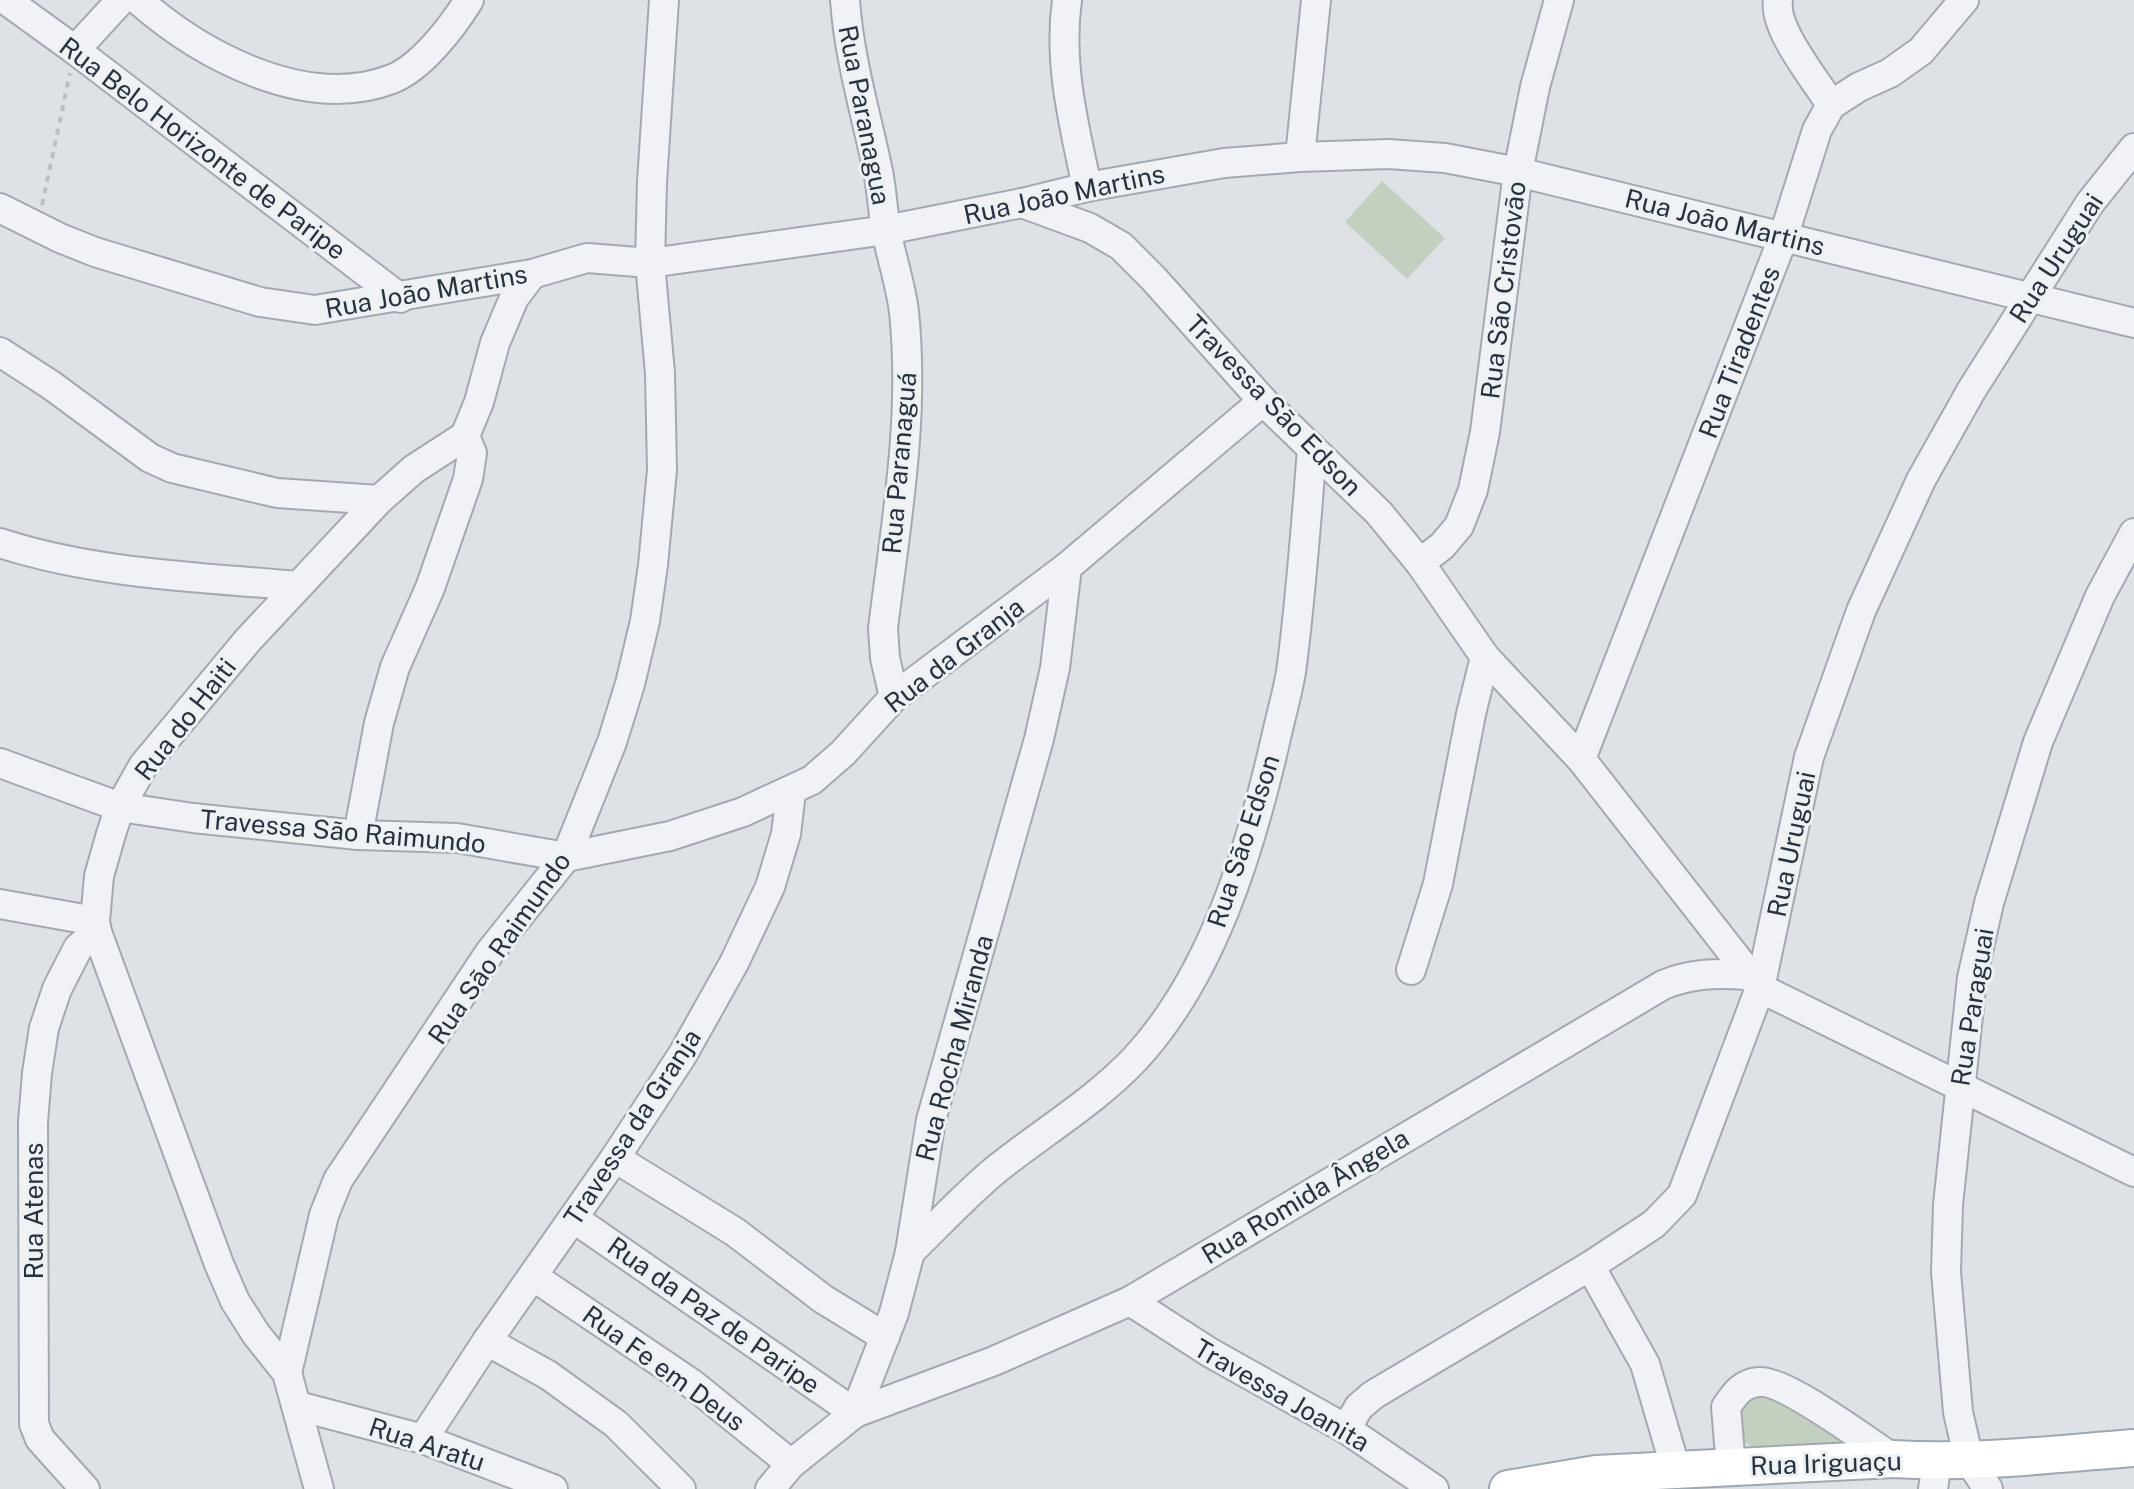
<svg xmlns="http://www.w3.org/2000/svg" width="2134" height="1489" viewBox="0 0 2134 1489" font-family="'Public Sans',sans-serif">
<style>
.green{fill:#c4d0bf}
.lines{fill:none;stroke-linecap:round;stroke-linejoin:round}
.minor-casing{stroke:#a4a9b1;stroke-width:32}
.major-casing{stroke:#9ea7b2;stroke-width:40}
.path{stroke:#bcc0c5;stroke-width:4;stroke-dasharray:6 6;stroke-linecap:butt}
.minor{stroke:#f0f2f5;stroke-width:28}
.major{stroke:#fff;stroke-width:36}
.labels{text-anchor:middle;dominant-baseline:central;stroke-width:6;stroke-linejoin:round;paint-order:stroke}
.street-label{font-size:26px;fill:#28313d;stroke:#edf1f4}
</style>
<rect width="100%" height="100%" fill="#dee2e7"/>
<!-- green -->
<g class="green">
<path d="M 1382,181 L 1445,238 L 1407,279 L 1345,222 Z"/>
<path d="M 1765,1392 L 1855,1447 L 1752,1447 C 1733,1437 1733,1413 1744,1397 Z"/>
</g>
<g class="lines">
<!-- minor casing -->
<g class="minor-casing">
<g id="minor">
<path d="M 6,0 L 75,50 L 400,298"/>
<path d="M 138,0 C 202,56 306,112 392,79 C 422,67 453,26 469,0"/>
<path d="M 845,0 C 849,56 864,107 876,162 C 882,185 882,210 887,234 C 892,260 901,286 904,312 C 915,418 896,523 883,628 L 885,658 L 894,697"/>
<path d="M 1067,0 C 1058,64 1074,125 1087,187"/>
<path d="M 1778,0 C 1773,29 1816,80 1831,105"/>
<path d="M 75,50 L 121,0"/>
<path d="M 1300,157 L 1316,0"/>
<path d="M 1022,203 L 1090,228 L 1121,246 L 1153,278 L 1263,401 L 1379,513 L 1420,563 L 1485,657 L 1581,759 L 1760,988 L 2134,1172"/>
<path d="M 0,208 L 60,238 L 95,252 L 260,302 L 315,310 L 532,274 L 587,258 L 650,263 L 886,230 L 1022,203 L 1087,187 L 1224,163 L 1300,157 L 1388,154 L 1445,158 L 1518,172 L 2134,323"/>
<path d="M 0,352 L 51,385 L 150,458 L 172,468 L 277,493 L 379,500"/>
<path d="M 0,543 C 95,574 199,577 298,586"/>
<path d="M 1420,563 L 1442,546 L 1459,526 L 1473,490 L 1485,432 L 1518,172 L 1535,87 L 1559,0"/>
<path d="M 1581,759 L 1783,238 L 1817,130 L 1831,105 L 1859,87 L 1890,73 L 1921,51 L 1964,0"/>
<path d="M 0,763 L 120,807 L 193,818 L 358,835 L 457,838 L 566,857 L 670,836 L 743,812 L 812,780 L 843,753 L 894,697 L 1067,567 L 1263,401"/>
<path d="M 358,835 L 379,723 L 395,667 L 430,588 L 468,479 L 472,453 L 465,436"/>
<path d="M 0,904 L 95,921"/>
<path d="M 1411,970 L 1438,884 L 1471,714 L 1485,657"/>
<path d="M 615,1158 L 735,1232 L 823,1299 L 885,1337"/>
<path d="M 573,1218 L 855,1413 L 994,1361 L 1130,1301 L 1663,985 C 1692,973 1716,973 1747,975"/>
<path d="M 910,1252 C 939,1224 967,1193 998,1168 C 1043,1132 1094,1102 1135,1059 C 1212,976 1250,851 1275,742 C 1280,719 1287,695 1291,672 C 1301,598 1306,524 1312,449"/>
<path d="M 1590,1266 L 1645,1364 L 1676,1470"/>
<path d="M 534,1277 L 691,1383 L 791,1464"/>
<path d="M 1130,1301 L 1209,1352 L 1346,1429 L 1434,1489"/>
<path d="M 487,1341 L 548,1375 L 616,1424 L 681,1489"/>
<path d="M 287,1373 L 324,1215 L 338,1180 L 490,952 L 566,857 L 612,742 L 630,684 L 645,621 L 653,565 L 662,470 L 660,373 L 650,263 L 652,182 L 664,0"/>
<path d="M 298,1406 L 423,1439 L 553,1489"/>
<path d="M 1346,1429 L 1359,1407 L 1373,1395 L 1590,1266 L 1654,1224 L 1682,1195 L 1760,988 L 1809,757 L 1861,611 L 1921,480 L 1971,391 L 2090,203 L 2134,148"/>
<path d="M 423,1439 L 487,1341 L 615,1158 L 683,1054 L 734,963 L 770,887 L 786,834 L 791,792"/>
<path d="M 1731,1467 L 1726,1407 C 1735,1394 1742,1383 1759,1382 C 1784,1379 1869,1443 1894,1459"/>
<path d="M 85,1489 L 40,1439 L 34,1424 L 33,1122 L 37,1073 L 44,1028 L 57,989 L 78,948 L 97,932"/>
<path d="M 319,1489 L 287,1373 L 256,1334 L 235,1301 L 219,1264 L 97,932 L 95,921 L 99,876 L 111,834 L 120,807 L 143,766 L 248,640 L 379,500 L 414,469 L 465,436 L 479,402 L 495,343 L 514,298 L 532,274"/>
<path d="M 770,1489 L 791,1464 L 855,1413 L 894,1313 L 910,1252 L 931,1120 L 1039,739 L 1055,668 L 1067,567"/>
<path d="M 1933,1489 L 1937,1462"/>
<path d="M 1988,1489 L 1969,1460 L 1958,1412 L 1946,1272 L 1948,1205 L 1972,978 L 1989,903 L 2038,742 L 2100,596 L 2134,533"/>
</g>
</g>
<!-- major casing -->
<g class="major-casing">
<path id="major" d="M 1508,1489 L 1596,1474 L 1894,1459 C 1974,1464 2054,1454 2134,1448"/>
</g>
<!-- path -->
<path class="path" d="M 42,205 L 70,73"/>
<!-- minor -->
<use href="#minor" class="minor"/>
<!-- major -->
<use href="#major" class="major"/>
</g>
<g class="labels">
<!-- street labels -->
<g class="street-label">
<text transform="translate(865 115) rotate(79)">Rua Paranagua</text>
<text transform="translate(203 148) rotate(37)">Rua Belo Horizonte de Paripe</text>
<text transform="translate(1064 194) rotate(-12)">Rua João Martins</text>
<text transform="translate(1725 222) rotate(14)">Rua João Martins</text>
<text transform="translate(2056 258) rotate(-57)">Rua Uruguai</text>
<text transform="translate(1503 290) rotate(-83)">Rua São Cristovão</text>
<text transform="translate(426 291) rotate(-10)">Rua João Martins</text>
<text transform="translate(1739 352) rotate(-69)">Rua Tiradentes</text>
<text transform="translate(1274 405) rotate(46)">Travessa São Edson</text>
<text transform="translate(899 463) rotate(-85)">Rua Paranaguá</text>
<text transform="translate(954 655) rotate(-38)">Rua da Granja</text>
<text transform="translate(185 719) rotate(-52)">Rua do Haiti</text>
<text transform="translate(343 831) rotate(5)">Travessa São Raimundo</text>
<text transform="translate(1243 841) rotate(-72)">Rua São Edson</text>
<text transform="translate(1791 844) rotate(-78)">Rua Uruguai</text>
<text transform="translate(499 948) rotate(-55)">Rua São Raimundo</text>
<text transform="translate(1972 1007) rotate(-81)">Rua Paraguai</text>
<text transform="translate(954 1048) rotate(-75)">Rua Rocha Miranda</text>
<text transform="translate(632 1127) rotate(-57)">Travessa da Granja</text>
<text transform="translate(1305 1196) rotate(-31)">Rua Romida Ângela</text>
<text transform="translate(33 1211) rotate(-90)">Rua Atenas</text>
<text transform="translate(714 1315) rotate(35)">Rua da Paz de Paripe</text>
<text transform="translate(664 1368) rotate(36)">Rua Fe em Deus</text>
<text transform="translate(1282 1395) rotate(30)">Travessa Joanita</text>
<text transform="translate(427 1444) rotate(18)">Rua Aratu</text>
<text transform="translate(1826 1463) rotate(-2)">Rua Iriguaçu</text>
</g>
</g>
</svg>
